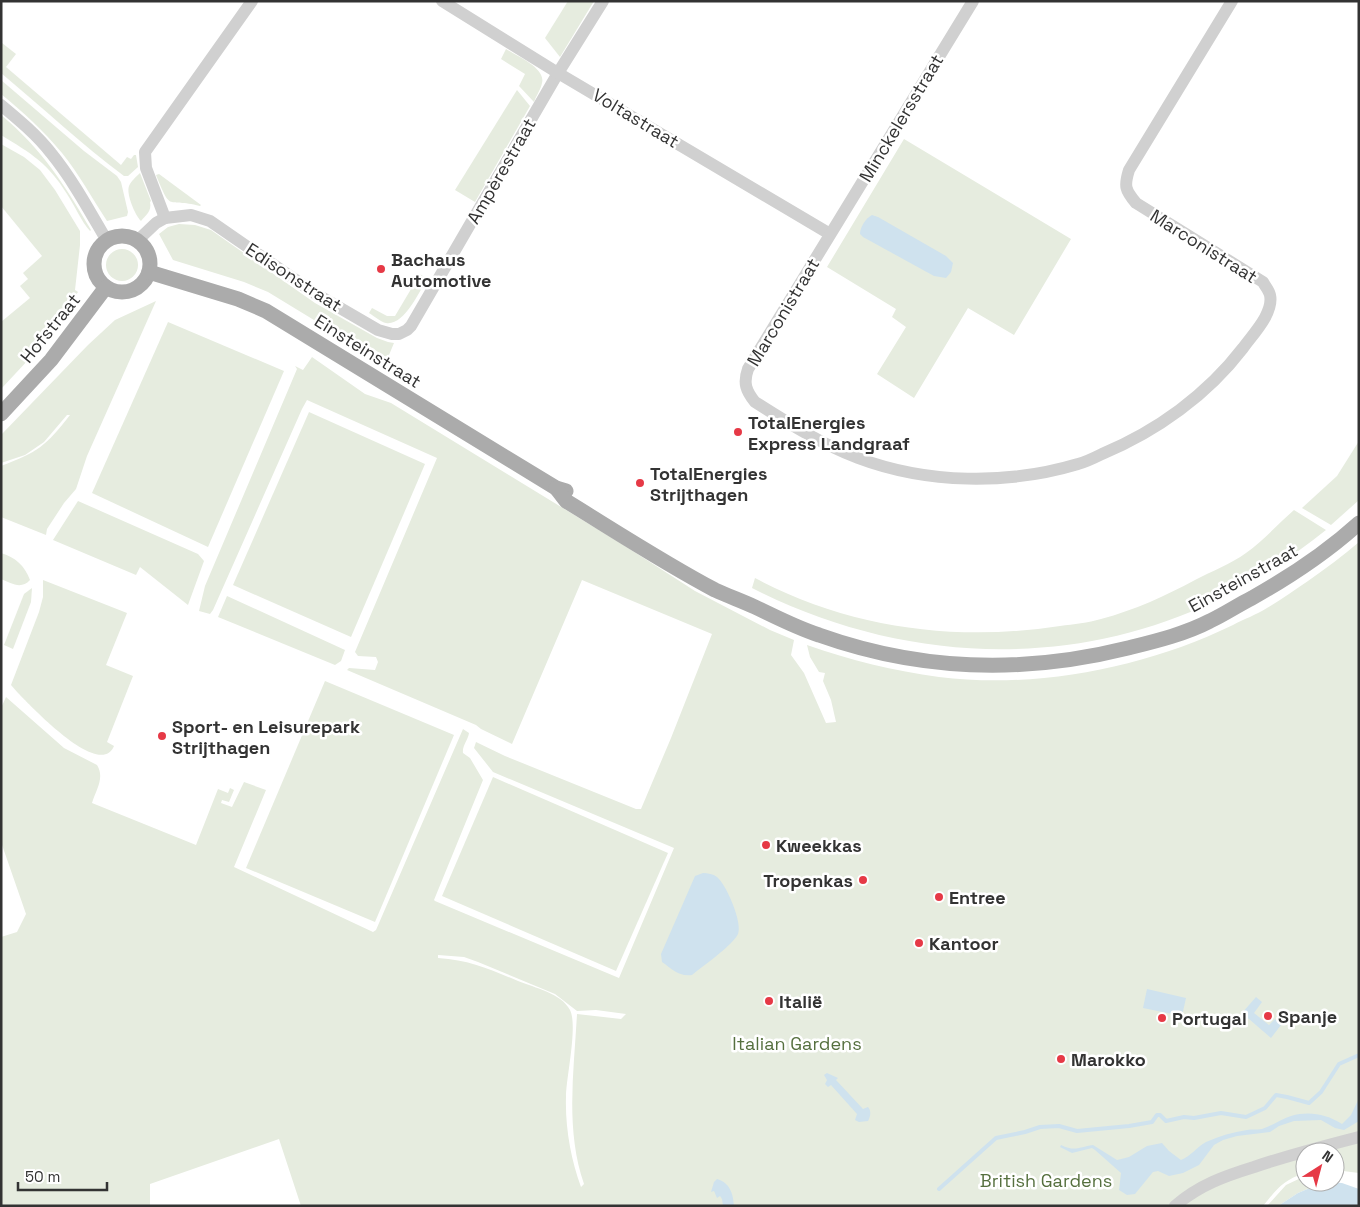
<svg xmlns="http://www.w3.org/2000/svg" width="1360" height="1207" viewBox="0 0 1360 1207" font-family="'Space Grotesk',sans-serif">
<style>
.green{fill:#e6ecdf;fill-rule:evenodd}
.water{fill:#cfe2ee}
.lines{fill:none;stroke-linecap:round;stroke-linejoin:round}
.stream{stroke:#cfe2ee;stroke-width:4}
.minor{stroke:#d0d0d0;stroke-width:12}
.major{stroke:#ababab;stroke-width:15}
.poi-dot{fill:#e63946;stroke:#fff;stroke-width:2}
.labels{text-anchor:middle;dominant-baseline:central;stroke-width:5;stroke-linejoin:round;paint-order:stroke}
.street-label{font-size:18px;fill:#333;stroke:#fff}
.poi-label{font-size:18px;font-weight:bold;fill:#333;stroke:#fff;text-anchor:start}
.park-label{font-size:18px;fill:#56703f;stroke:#fff}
</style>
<rect width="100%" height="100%" fill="#fff"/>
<!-- green -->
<g class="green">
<path d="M 568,1 L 594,1 L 560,57 L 545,38 Z"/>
<path d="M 2,43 L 16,54 L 6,67 L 121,165 L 127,157 L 131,159 L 134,155 L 136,155 L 138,167 L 128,176 L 124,176 C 81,144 42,107 1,73 Z"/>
<path d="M 506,49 C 517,56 546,68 542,83 C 541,89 536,96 534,102 L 519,86 L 525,74 L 501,59 Z"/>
<path d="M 1,80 L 84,151 L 117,176 L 121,182 L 128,212 L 127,216 L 107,221 C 92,198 79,174 62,153 C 44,131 23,112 1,94 Z"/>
<path d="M 517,90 L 530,106 L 475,202 L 455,190 Z"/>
<path d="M 1,115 C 43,150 64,184 91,230 L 90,231 C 81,221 75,206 67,194 C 48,163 32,154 1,135 Z"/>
<path d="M 904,139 L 1071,239 L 1014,335 L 968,308 L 914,398 L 877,374 L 906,327 L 892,317 L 896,309 L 827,267 Z"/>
<path d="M 1,144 L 24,157 L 40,170 L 55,190 L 80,231 L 80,245 L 75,290 L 78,292 L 29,359 L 1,389 L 1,322 L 30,298 L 20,286 L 28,279 L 23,273 L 42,256 L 1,206 Z"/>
<path d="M 140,173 L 151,201 L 150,202 C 152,211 146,215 141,221 C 135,215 126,194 129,186 C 131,181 136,177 140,173 Z"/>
<path d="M 159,174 L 201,205 L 200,206 C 166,197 172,214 156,175 Z"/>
<path d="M 179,224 L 195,225 L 211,230 L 315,303 L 377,338 L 388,342 L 394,343 L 389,355 L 386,357 L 375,350 L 332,331 L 268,292 L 244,282 L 173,260 L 159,234 L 168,227 Z"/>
<circle cx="122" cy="265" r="16"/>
<path d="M 420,274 L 427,279 C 419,292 404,326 386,323 C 381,322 374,316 369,313 L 372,308 L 387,316 L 395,316 Z"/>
<path d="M 156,301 L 87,456 L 76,489 L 64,503 L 47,529 L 46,535 L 1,517 L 1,466 C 38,452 46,446 70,415 L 67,415 L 44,442 L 25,455 L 1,463 L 1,435 L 88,345 L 115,320 Z"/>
<path d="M 168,322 L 284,371 L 208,547 L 92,493 Z"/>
<path d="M 312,357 L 365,394 L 391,403 L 625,546 L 695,591 L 770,630 L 794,640 L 791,655 L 804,673 L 826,723 L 836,722 L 831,700 L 823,681 L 825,673 L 819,672 L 810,657 L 807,645 C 850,660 894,671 939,677 C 1038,689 1144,668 1233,625 C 1244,619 1256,615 1267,608 C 1281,600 1294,590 1308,581 C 1325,569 1343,556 1359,542 L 1359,1132 L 1183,1196 L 1168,1206 L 301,1206 L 279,1139 L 150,1184 L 150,1206 L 1,1206 L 1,937 L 17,932 L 26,914 L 1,842 L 1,708 L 6,697 L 64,748 L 97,765 C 105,778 96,790 92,803 L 196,845 L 218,789 L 228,793 L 230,788 L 234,790 L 229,802 L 222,800 L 221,803 L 232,807 L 244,782 L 266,790 L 234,867 L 373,932 L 376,930 L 463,729 L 469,733 C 468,740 462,746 463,753 L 470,758 L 483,780 L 434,900 L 435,901 L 619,978 L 674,848 L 493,772 L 474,748 L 476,742 L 505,756 L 636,809 L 641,809 L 671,738 L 712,634 L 582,580 L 512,744 L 481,729 L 476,725 L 347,670 L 349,668 L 375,670 L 378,662 L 376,657 L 358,656 L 355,652 L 437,458 L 307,400 L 302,409 L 213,610 L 210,614 L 199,611 L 205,586 L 297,369 L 295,366 L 303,370 ZM 438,955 L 464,957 L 478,962 L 555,994 L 577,1011 L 596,1010 L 626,1014 L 621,1019 L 577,1014 C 574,1071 565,1129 584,1184 L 581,1187 C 571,1160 565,1127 566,1097 C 566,1078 578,1026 570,1010 C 561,993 535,988 518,981 C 489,969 470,960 438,958 Z"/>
<path d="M 309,412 L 425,464 L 351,637 L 233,585 Z"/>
<path d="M 1359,441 L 1359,500 L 1331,525 L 1302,508 L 1337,476 Z"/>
<path d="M 78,501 L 198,554 L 204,561 L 188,605 L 140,567 L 136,575 L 53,540 Z"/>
<path d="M 1294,510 L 1326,530 C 1292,557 1255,582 1215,601 C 1067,672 897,662 752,588 L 755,578 C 849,628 955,642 1060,626 C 1074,624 1088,623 1101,619 C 1135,610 1165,596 1195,580 C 1212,571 1231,564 1246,553 C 1263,541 1278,524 1294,510 Z"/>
<path d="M 1,553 C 15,557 25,566 30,580 C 21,590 11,583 1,579 Z"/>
<path d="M 43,580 L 127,613 L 106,665 L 133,676 L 107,742 L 114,746 C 100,780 31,706 18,693 L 11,685 L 39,612 L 43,597 Z"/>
<path d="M 32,588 L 31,602 L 13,649 L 4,645 L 24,594 Z"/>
<path d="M 227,596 L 345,650 L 341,661 L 335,665 L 218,617 Z"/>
<path d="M 325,681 L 454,735 L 375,922 L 246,868 Z"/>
<path d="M 493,777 L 668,853 L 616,971 L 442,896 Z"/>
<path d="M 1359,1142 L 1359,1173 L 1335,1170 L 1335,1152 L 1318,1152 Z"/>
<path d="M 1305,1155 L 1305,1173 C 1283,1180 1277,1189 1263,1206 L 1182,1206 L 1205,1189 Z"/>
<path d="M 1305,1176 L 1305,1182 L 1324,1182 L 1298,1193 L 1278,1206 L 1267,1206 L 1286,1185 Z"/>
</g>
<!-- water -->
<g class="water">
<path d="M 872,215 L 878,217 L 946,256 L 953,263 L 951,272 L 946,278 L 934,276 L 863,237 L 860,234 C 860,227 866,218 872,215 Z"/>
<path d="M 703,873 C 708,873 713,874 717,877 C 726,884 743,923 738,934 C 733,945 703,966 692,975 C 679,977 672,969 662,962 L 661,954 L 695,876 Z"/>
<path d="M 1147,989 L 1186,998 L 1182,1016 L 1143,1008 Z"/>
<path d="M 1256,997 L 1262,1002 L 1254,1013 L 1269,1025 L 1275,1019 L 1281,1025 L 1271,1038 L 1242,1013 Z"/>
<path d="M 827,1073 L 838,1078 L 836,1080 L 863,1109 L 868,1107 C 872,1111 870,1118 868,1121 L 859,1122 L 855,1120 L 857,1114 L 831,1085 L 828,1087 L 825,1084 L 827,1080 L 824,1075 Z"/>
<path d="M 1359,1098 L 1359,1121 L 1344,1130 L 1335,1128 L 1321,1120 L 1294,1121 L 1279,1126 L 1270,1132 L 1237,1136 L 1223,1140 L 1214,1145 L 1199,1165 L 1183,1173 L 1169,1176 L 1158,1171 L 1153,1172 L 1135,1194 L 1127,1195 L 1119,1190 L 1121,1173 L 1095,1150 L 1092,1148 L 1072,1153 L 1060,1147 L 1061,1145 C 1075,1152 1079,1147 1093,1145 L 1117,1160 L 1129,1157 L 1147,1146 L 1162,1143 L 1169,1151 L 1181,1160 C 1191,1156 1197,1147 1206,1142 C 1219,1136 1233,1132 1247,1130 C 1252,1129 1257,1130 1262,1129 C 1272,1126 1281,1119 1291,1116 C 1309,1111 1326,1114 1342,1124 L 1351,1115 Z"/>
<path d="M 717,1179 C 730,1183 733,1193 734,1206 L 723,1206 L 722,1199 L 720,1196 L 717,1198 L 714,1191 L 711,1192 L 714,1182 Z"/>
<path d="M 1324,1182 L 1342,1183 L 1359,1189 L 1359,1206 L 1278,1206 L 1298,1193 Z"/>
</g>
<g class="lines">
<!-- stream -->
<path class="stream" d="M 939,1189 L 996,1138 L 1025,1132 L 1040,1127 L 1059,1126 L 1077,1131 L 1129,1126 L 1152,1122 L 1157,1115 L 1160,1115 L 1166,1121 L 1184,1117 L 1194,1118 L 1221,1113 L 1246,1117 L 1265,1108 L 1276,1095 L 1287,1097 L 1309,1103 L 1321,1092 L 1339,1064 L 1359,1055"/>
<!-- minor -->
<g class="minor">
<path d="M 252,1 L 145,152 L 146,168 L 165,218 L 191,215 L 210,221 L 316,294 L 378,330 L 392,334 L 399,334 L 407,330 L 411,326 L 558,73 L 603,1"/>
<path d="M 442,1 L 558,73 L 830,234"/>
<path d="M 973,1 L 748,369 C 743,383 746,391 755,402 C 788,423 821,444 858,458 C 927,484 1008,485 1078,464 C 1086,462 1094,458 1102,454 C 1157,431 1207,395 1243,348 C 1253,334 1274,313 1270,295 C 1269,290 1265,286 1263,282 L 1136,203 C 1125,190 1124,186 1129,170 L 1232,1"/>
<path d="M 1,105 C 19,120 37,135 51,153 C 73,180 90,212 107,241"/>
<path d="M 137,241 L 156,223 L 165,218"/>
<path d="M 1175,1206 C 1199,1185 1225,1176 1254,1167 C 1289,1155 1324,1146 1359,1137"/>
</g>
<!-- major -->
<g class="major">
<circle cx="122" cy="264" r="28"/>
<path d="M 149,272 L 238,299 L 266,311 L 556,488 L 566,491"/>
<path d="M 1,414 L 51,360 L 106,287"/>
<path d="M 556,488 L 566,501 C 615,531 664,563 715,590 C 728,596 742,601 755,607 C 776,617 797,628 819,635 C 920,671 1024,674 1128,648 C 1156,641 1185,634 1210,621 C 1225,614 1238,605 1252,598 C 1291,576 1326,553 1359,523"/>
</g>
</g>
<!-- markers -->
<g class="poi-dot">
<circle cx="381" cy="269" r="5"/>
<circle cx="738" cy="432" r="5"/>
<circle cx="640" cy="483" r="5"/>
<circle cx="162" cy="736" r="5"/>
<circle cx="766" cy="845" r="5"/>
<circle cx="863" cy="880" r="5"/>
<circle cx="939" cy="897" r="5"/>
<circle cx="919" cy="943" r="5"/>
<circle cx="769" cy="1001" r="5"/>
<circle cx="1268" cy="1016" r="5"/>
<circle cx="1162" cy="1018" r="5"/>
<circle cx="1061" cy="1059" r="5"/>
</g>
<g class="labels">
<!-- street labels -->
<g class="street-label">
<text transform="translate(636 118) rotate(31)">Voltastraat</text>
<text transform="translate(901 118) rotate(-59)">Minckelersstraat</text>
<text transform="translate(501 171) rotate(-60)">Ampèrestraat</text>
<text transform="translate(1204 246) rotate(32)">Marconistraat</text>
<text transform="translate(294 277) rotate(33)">Edisonstraat</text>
<text transform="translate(783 312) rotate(-59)">Marconistraat</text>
<text transform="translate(50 328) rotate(-51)">Hofstraat</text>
<text transform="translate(368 351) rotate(32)">Einsteinstraat</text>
<text transform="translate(1243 578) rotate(-29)">Einsteinstraat</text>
</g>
<!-- poi labels -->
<g class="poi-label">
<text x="391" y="259">Bachaus<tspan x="391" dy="21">Automotive</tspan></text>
<text x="748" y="422">TotalEnergies<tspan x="748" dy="21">Express Landgraaf</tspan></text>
<text x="650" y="473">TotalEnergies<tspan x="650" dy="21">Strijthagen</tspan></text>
<text x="172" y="726">Sport- en Leisurepark<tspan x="172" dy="21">Strijthagen</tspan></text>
<text x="776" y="845">Kweekkas</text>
<text x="853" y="880" text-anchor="end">Tropenkas</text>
<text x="949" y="897">Entree</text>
<text x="929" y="943">Kantoor</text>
<text x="779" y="1001">Italië</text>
<text x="1278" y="1016">Spanje</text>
<text x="1172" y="1018">Portugal</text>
<text x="1071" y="1059">Marokko</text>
</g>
<!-- park labels -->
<g class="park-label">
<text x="797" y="1043">Italian Gardens</text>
<text x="1046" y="1180">British Gardens</text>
</g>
</g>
<!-- border -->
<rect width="1360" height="1207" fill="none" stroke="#333333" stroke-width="5"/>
<!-- north arrow -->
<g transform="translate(1320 1167) rotate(36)"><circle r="24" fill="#ffffff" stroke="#adadad"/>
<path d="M0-4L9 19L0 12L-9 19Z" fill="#e63946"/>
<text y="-8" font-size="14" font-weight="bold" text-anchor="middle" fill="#333333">N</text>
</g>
<!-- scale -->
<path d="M18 1182v8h89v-8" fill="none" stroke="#333333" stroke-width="2.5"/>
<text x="25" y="1182" font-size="15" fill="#333333" stroke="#ffffff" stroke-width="4" paint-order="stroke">50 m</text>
</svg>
